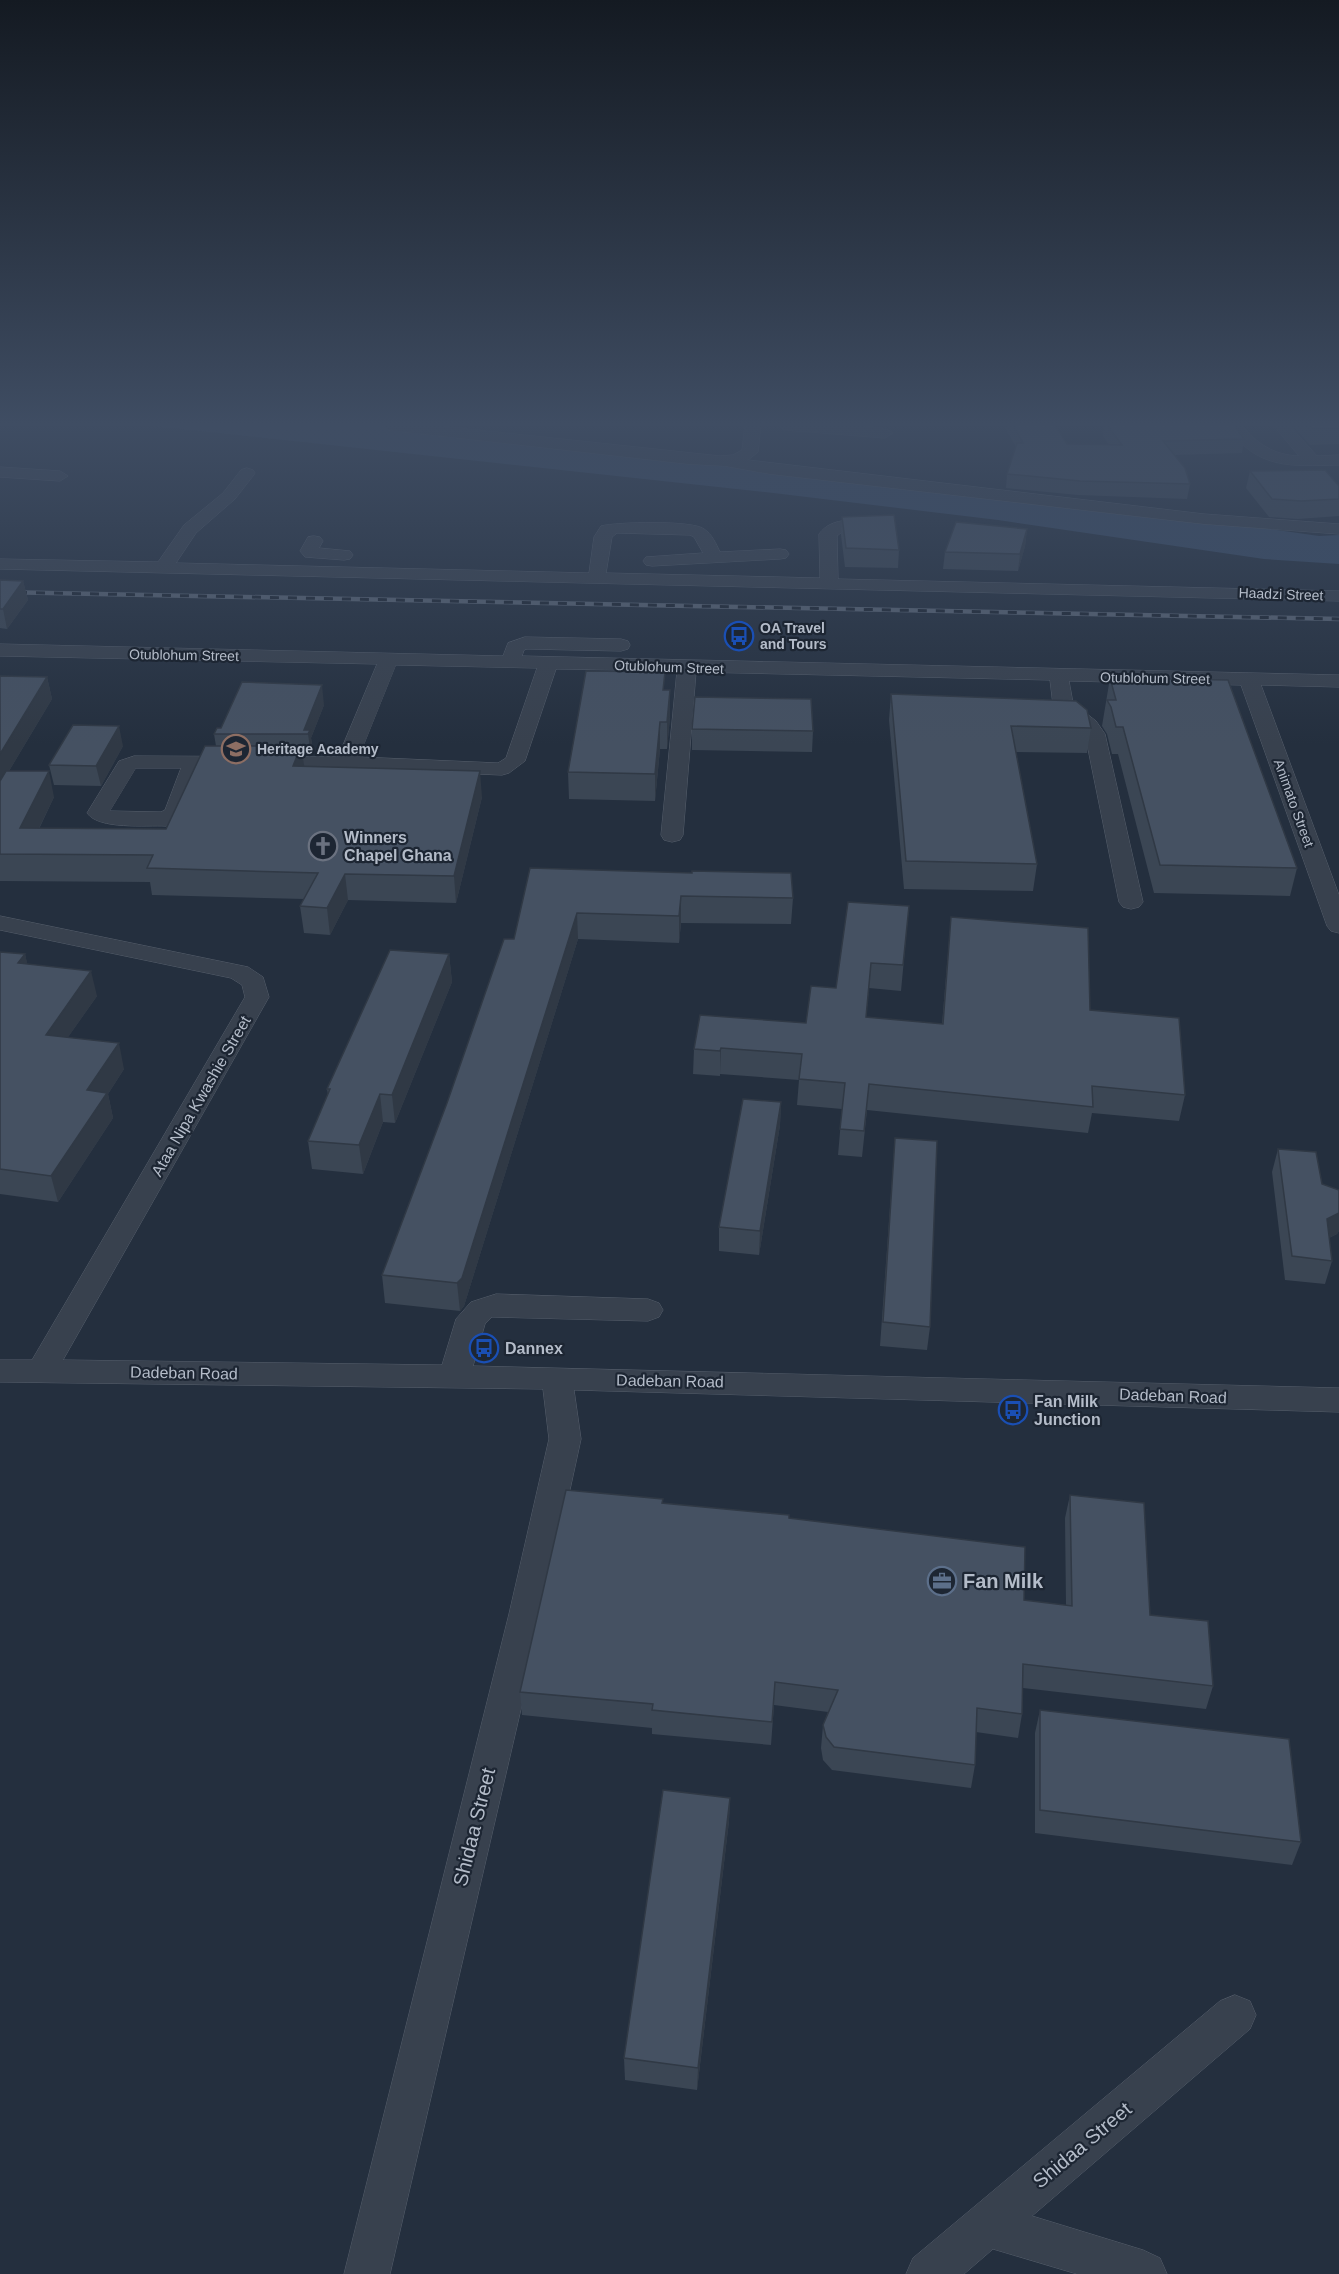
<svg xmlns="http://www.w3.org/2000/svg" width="1339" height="2274" viewBox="0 0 1339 2274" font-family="Helvetica,sans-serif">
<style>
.water{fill:#394c67}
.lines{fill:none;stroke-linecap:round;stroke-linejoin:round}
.minor-casing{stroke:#565f6c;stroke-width:1}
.minor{fill:#38414e;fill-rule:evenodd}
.rail-casing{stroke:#5a6575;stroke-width:4.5}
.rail{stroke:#1d2633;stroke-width:3;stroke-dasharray:9;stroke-linecap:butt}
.wall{fill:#3b4654}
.shaded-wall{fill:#303945}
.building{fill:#455162;stroke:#303945;stroke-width:1.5}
.labels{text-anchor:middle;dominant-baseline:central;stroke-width:4.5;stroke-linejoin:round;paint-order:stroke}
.far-street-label{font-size:14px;fill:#b4bcc9;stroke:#1d2633}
.far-poi-label{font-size:14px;font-weight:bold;fill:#b4bcc9;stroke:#1d2633;text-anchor:start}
.poi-label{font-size:16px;font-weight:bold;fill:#b4bcc9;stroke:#1d2633;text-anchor:start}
.street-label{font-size:16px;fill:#b4bcc9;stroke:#1d2633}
.near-poi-label{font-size:20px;font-weight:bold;fill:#b4bcc9;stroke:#1d2633;text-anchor:start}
.near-street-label{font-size:20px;fill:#b4bcc9;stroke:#1d2633}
</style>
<rect width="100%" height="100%" fill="#242f3e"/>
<!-- water -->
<path class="water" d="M 144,425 L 373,425 L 1221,522 L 1319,536 L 1339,535 L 1339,564 L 1264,559 L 998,520 L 765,492 Z"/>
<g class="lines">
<!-- minor casing -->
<g class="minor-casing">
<g id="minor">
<path d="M 381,425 L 431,425 L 720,456 L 733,455 L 742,450 L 745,425 L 761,425 L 758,452 L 748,460 L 1204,514 L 1339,524 L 1339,534 L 1204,524 L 770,474 L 725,466 L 688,464 L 388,430 Z"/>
<path d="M 778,425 C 796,425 883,422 893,433 L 885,438 L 785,430 Z"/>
<path d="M 1225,425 L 1241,425 C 1258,444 1273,455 1299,456 L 1273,425 L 1289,425 L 1317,456 L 1339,455 L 1339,465 C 1289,466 1258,470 1225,425 Z"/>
<path d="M 0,467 L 60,471 L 68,476 L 60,481 L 0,477 Z"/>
<path d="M 247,468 L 253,470 L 255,473 L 253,476 L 235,499 L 196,533 L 176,563 L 589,573 L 594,537 L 601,526 C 617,522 692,520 704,529 C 712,534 716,544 720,552 L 780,549 L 786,550 L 789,554 L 786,558 L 780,559 L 652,566 L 646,565 L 643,561 L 646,557 L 703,553 L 694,537 L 690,535 L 617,533 L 612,537 L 606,573 L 820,578 L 819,534 C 833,515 858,521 878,522 L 884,523 L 886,527 L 884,531 L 843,531 L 837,536 L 838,579 L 1339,591 L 1339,601 L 0,569 L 0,559 L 158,562 L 184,525 L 223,493 L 241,470 Z"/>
<path d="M 314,536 L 320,537 L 323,541 L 319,548 L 350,551 L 353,555 L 350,559 L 344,560 L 305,557 L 300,551 L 308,537 Z"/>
<path d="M 525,637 L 621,639 L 628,641 L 630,645 L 628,649 L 621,651 L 527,649 L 524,650 L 522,656 L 1339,675 L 1339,687 L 1261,685 L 1339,895 L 1339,933 L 1331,931 L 1327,926 L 1241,685 L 1069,681 L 1073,703 L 1096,721 L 1105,734 L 1143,902 L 1139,907 L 1131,909 L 1123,907 L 1119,902 L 1085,734 L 1053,705 L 1050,680 L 696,672 L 683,835 L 680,840 L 672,842 L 664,840 L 661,835 L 677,671 L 556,669 L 525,761 L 509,773 L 502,775 L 346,769 L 202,769 C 194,790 191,819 166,826 C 146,825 99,830 87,813 L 119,761 L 134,756 L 338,757 L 377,664 L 0,656 L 0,644 L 503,656 L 508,643 ZM 396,665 L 537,668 L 506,758 L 498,763 L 359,757 ZM 136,768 L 181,768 L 165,810 L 161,812 L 110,811 Z"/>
<path d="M 0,916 L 248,967 L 263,977 L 269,997 L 63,1360 L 442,1365 L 456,1319 L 471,1302 L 496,1294 L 648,1299 L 659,1303 L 663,1310 L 659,1317 L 648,1321 L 492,1317 L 485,1324 L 473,1366 L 1339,1388 L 1339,1412 L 574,1390 L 581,1439 L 543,1614 L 390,2274 L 344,2274 L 509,1614 L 549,1439 L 543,1389 L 0,1382 L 0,1360 L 32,1360 L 245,997 L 242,985 L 231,978 L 0,930 Z"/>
<path d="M 1235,1995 L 1250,2001 L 1256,2015 L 1250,2029 L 1032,2216 L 1143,2250 L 1160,2258 L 1167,2274 L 1077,2274 L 993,2249 L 964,2274 L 906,2274 L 913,2258 L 1220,2001 Z"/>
</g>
</g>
<!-- minor -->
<use href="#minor" class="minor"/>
<!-- rail casing -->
<g class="rail-casing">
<path id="rail" d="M 0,592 L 1339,619"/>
</g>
<!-- rail -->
<use href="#rail" class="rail"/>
</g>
<!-- wall -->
<g class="wall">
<path d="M 1005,425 L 1055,425 L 1067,444 L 1109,445 L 1103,436 L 1104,425 L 1234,425 L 1244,439 L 1242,453 L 1174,455 L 1190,484 L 1187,499 L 1078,495 L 1006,488 L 1007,474 L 1016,447 L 1005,428 Z"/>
<path d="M 1292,425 L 1339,425 L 1339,444 L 1310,445 Z"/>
<path d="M 1250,471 L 1339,486 L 1339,516 L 1298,519 L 1269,517 L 1246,488 Z"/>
<path d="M 842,517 L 899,550 L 898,568 L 845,567 L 841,535 Z"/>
<path d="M 1027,529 L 1025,546 L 1018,571 L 943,569 L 945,552 Z"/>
<path d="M 0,580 L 23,581 L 28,600 L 7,629 L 0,628 Z"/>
<path d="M 0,676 L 47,677 L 52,699 L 9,771 L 54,797 L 39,829 L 166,829 L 216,746 L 214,734 L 221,728 L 324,705 L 311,738 L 313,750 L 311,755 L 302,755 L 304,767 L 482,797 L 456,903 L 348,900 L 330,935 L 304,933 L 300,906 L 304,899 L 152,895 L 150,882 L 0,881 Z"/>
<path d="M 1110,678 L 1297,868 L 1290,896 L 1154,893 L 1118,754 L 1112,754 L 1107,734 L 1102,726 Z"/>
<path d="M 665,690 L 670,690 L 670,717 L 667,749 L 660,749 L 655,801 L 569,799 L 568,772 Z"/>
<path d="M 891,694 L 1091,728 L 1087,753 L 1016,752 L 1037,864 L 1033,891 L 904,889 L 889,720 Z"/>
<path d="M 692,729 L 813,731 L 812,752 L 692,750 Z"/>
<path d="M 123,746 L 101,786 L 54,785 L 49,765 Z"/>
<path d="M 530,868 L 692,873 L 793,898 L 791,924 L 681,923 L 679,943 L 578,939 L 464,1306 L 460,1311 L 385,1303 L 382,1275 L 514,939 Z"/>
<path d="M 909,906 L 901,991 L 869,988 L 866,1017 L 942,1024 L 951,917 L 1090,1010 L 1185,1095 L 1179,1121 L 1092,1113 L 1088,1133 L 867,1110 L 862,1157 L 838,1155 L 842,1109 L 797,1105 L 799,1080 L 720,1074 L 720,1076 L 693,1074 L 694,1049 L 806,1023 L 836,988 Z"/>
<path d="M 0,952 L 25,954 L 27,964 L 97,996 L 68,1037 L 124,1069 L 108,1094 L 113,1118 L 58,1202 L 0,1194 Z"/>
<path d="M 449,954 L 452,982 L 395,1123 L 383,1122 L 363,1174 L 312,1169 L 308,1141 L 328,1095 L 327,1089 Z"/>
<path d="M 781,1102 L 780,1125 L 759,1255 L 719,1251 L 719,1227 Z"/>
<path d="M 895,1138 L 930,1327 L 927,1350 L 880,1346 Z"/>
<path d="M 1278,1149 L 1322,1184 L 1339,1190 L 1339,1231 L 1337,1234 L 1329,1238 L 1332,1261 L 1325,1284 L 1285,1280 L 1272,1172 Z"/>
<path d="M 1070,1495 L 1150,1615 L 1213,1686 L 1206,1709 L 1023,1688 L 1022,1714 L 1018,1738 L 976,1732 L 975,1765 L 971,1788 L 832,1770 L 823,1760 L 821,1748 L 823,1725 L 828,1712 L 774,1705 L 771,1745 L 652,1734 L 652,1728 L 522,1715 L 520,1692 L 663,1499 L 663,1503 L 789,1518 L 1024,1600 L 1066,1605 L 1065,1518 Z"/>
<path d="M 1040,1710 L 1301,1842 L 1292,1865 L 1035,1833 L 1035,1733 Z"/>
<path d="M 730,1798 L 729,1821 L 697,2090 L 625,2080 L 624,2058 Z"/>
</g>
<!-- shaded-wall -->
<g class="shaded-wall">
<path d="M 1027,529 L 1025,546 L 1018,571 L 1020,554 Z"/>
<path d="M 23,581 L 28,600 L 7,629 L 3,609 Z"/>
<path d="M 47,677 L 52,699 L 0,786 L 0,754 Z"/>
<path d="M 322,685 L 324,705 L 311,738 L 313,750 L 311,755 L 308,734 L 304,730 Z"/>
<path d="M 670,690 L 670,717 L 667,749 L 667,722 Z"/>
<path d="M 660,722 L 660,749 L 655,801 L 655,774 Z"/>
<path d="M 119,726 L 123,746 L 101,786 L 96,766 Z"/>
<path d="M 301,746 L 305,771 L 293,766 Z"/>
<path d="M 49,771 L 54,797 L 26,855 L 20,828 Z"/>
<path d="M 480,771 L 482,797 L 456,903 L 454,876 Z"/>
<path d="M 345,874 L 348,900 L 330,935 L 327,908 Z"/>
<path d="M 681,896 L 681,923 L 679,943 L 679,916 Z"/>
<path d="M 577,913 L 578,939 L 464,1306 L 460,1311 L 457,1283 Z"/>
<path d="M 25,954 L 31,979 L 18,963 Z"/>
<path d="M 449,954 L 452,982 L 395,1123 L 392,1095 Z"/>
<path d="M 91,971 L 97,996 L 52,1060 L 46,1035 Z"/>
<path d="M 119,1043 L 124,1069 L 108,1094 L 113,1118 L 58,1202 L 51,1176 L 87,1090 Z"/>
<path d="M 721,1048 L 720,1074 L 720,1076 L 720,1051 Z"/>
<path d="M 380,1094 L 383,1122 L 363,1174 L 359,1145 Z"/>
<path d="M 781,1102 L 780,1125 L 759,1255 L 760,1231 Z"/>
<path d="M 1339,1213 L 1339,1231 L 1337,1234 L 1320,1242 L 1327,1219 Z"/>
<path d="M 730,1798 L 729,1821 L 697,2090 L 698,2068 Z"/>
</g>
<!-- building -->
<g class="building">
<path d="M 1013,425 L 1055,425 L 1067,444 L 1122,445 L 1107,425 L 1234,425 L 1244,439 L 1163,441 L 1185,468 L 1190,484 L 1080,481 L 1007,474 L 1017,443 L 1023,443 Z"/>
<path d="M 1310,425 L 1339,425 L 1339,428 L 1313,429 Z"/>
<path d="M 1325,470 L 1339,486 L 1339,499 L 1301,501 L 1272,499 L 1250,471 Z"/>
<path d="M 894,515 L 899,550 L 846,548 L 842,517 Z"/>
<path d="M 956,522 L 1027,529 L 1020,554 L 945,552 Z"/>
<path d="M 0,580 L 23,581 L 3,609 L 0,609 Z"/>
<path d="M 586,671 L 665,672 L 663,690 L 670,690 L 667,722 L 660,722 L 655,774 L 568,772 Z"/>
<path d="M 0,676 L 47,677 L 0,754 Z"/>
<path d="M 1110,678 L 1228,680 L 1297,868 L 1160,865 L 1123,727 L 1116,727 L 1111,707 L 1107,700 L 1116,700 Z"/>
<path d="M 242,682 L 322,685 L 304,730 L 310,730 L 308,734 L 214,734 L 217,728 L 221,728 Z"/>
<path d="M 891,694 L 1076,701 L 1087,710 L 1091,728 L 1011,726 L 1037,864 L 906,861 Z"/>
<path d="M 695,697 L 811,699 L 813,731 L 692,729 Z"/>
<path d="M 73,725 L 119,726 L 96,766 L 49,765 Z"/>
<path d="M 205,746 L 301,746 L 293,766 L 480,771 L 454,876 L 345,874 L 327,908 L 300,906 L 318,873 L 147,868 L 153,855 L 0,854 L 0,781 L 6,771 L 49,771 L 20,828 L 166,829 Z"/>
<path d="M 530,868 L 692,873 L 692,871 L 791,873 L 793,898 L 681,896 L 679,916 L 577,913 L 462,1278 L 457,1283 L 382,1275 L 447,1103 L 504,939 L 514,939 Z"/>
<path d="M 848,902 L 909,906 L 903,965 L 871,963 L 866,1017 L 943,1024 L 951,917 L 1088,928 L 1090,1010 L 1179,1018 L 1185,1095 L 1092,1086 L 1093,1107 L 869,1084 L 864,1131 L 840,1129 L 845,1083 L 799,1079 L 802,1054 L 721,1048 L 720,1051 L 694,1049 L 700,1015 L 806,1023 L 811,986 L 836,988 Z"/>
<path d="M 390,950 L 449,954 L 392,1095 L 380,1094 L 359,1145 L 308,1141 L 330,1089 L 327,1089 Z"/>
<path d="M 0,952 L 25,954 L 18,963 L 91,971 L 46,1035 L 119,1043 L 87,1090 L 107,1093 L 51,1176 L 0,1169 Z"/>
<path d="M 743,1099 L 781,1102 L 760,1231 L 719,1227 Z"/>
<path d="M 895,1138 L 937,1141 L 930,1327 L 883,1322 Z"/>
<path d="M 1278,1149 L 1316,1152 L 1322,1184 L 1339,1190 L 1339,1213 L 1327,1219 L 1332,1261 L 1292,1256 Z"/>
<path d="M 566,1490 L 663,1499 L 662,1503 L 789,1515 L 789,1518 L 1025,1547 L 1024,1600 L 1072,1606 L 1070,1495 L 1144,1503 L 1150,1615 L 1208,1621 L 1213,1686 L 1023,1664 L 1022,1714 L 977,1708 L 975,1765 L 834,1747 L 826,1737 L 823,1725 L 838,1690 L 775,1682 L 772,1722 L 652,1710 L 653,1704 L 520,1692 Z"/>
<path d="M 1040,1710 L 1289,1739 L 1301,1842 L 1040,1810 Z"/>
<path d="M 663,1790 L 730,1798 L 698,2068 L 624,2058 Z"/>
</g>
<!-- sky -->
<linearGradient id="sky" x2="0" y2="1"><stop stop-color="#141a22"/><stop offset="0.57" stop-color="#3f4d63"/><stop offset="1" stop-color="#3f4d63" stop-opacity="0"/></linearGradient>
<rect width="1339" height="744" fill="url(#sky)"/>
<!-- icons -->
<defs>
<g id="bus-ring" transform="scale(1.5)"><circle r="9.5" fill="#1d2633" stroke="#1a4fb4" stroke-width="1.5"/><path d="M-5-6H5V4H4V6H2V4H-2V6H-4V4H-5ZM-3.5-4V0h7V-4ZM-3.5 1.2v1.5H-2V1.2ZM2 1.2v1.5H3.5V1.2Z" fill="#1a4fb4"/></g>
<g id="school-ring" transform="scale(1.5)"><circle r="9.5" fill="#1d2633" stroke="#8d6e63" stroke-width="1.5"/><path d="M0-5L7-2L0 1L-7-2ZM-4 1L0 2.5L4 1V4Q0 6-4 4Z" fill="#8d6e63"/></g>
<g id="church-ring" transform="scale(1.5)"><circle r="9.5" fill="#1d2633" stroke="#6b7280" stroke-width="1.5"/><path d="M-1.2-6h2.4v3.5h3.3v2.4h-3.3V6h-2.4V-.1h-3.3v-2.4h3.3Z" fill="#6b7280"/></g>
<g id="office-ring" transform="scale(1.5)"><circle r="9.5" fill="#1d2633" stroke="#5c6f8a" stroke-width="1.5"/><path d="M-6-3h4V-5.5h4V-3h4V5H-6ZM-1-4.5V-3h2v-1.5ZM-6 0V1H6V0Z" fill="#5c6f8a"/></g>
</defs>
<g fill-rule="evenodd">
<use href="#bus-ring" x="739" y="636"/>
<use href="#school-ring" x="236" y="749"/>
<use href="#church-ring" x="323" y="846"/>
<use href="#bus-ring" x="484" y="1348"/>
<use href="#bus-ring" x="1013" y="1410"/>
<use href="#office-ring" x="942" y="1581"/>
</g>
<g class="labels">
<!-- far-street labels -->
<g class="far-street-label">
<text transform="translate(1281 594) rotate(2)">Haadzi Street</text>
<text transform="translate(184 655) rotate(1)">Otublohum Street</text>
<text transform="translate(669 667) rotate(2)">Otublohum Street</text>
<text transform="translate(1155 678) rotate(1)">Otublohum Street</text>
<text transform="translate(1294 803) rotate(70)">Animato Street</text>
</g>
<!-- far-poi labels -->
<g class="far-poi-label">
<text x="760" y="628">OA Travel<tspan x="760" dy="16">and Tours</tspan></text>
<text x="257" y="749">Heritage Academy</text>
</g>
<!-- poi labels -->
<g class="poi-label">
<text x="344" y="837">Winners<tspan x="344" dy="18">Chapel Ghana</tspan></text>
<text x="505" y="1348">Dannex</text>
<text x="1034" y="1401">Fan Milk<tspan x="1034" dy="18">Junction</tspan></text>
</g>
<!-- street labels -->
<g class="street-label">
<text transform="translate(201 1096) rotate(-60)">Ataa Nipa Kwashie Street</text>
<text transform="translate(184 1373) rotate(1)">Dadeban Road</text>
<text transform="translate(670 1381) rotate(1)">Dadeban Road</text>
<text transform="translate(1173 1396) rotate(2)">Dadeban Road</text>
</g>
<!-- near-poi labels -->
<g class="near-poi-label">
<text x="963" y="1581">Fan Milk</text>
</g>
<!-- near-street labels -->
<g class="near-street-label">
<text transform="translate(474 1827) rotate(-76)">Shidaa Street</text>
<text transform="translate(1082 2145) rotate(-40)">Shidaa Street</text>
</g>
</g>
</svg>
